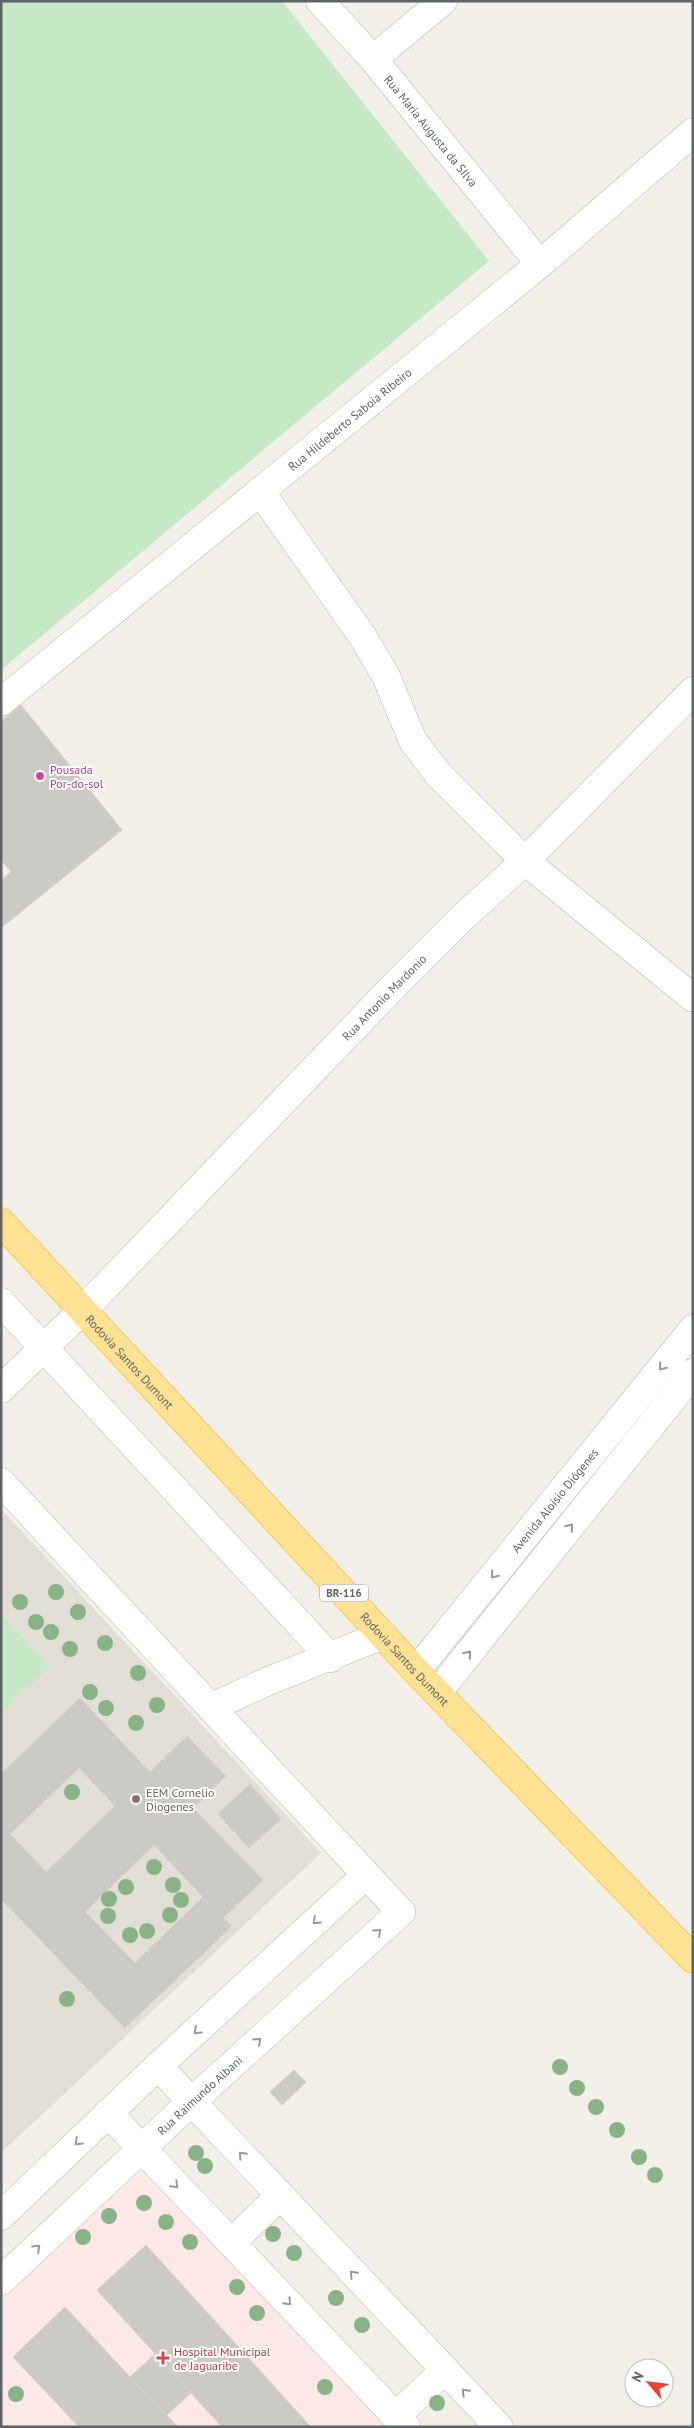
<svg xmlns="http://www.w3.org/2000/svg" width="694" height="2428" viewBox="0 0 694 2428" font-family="'PT Sans',sans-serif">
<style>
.education{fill:#e1ded6}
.medical{fill:#fce8e6}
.green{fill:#c5e8c5}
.building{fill:#cccac5;stroke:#d6d1c6;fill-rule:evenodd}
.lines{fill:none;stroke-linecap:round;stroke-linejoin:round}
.street-casing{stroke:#b5b8bc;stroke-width:29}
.secondary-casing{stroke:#b6babf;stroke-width:29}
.highway-casing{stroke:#f9ab00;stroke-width:29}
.street{stroke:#fff;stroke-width:28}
.secondary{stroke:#fff;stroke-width:28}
.highway{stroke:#fde293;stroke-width:28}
.tree{fill:#89b387}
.oneway{stroke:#979a9d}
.hotel-dot{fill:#d1479c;stroke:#fff;stroke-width:2}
.education-dot{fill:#8d6e63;stroke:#fff;stroke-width:2}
.health-dot{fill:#e0444e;stroke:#fff;stroke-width:2}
.labels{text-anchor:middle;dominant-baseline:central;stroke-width:4;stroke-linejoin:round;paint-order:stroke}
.shield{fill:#fff;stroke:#8f9295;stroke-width:1}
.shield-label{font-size:11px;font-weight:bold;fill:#5f6368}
.street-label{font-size:12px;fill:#5f6368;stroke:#fff}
.hotel-label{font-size:12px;fill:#b23c85;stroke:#fff;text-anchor:start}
.education-label{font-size:12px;fill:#785e54;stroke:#fff;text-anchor:start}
.health-label{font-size:12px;fill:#be3a42;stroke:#fff;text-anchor:start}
</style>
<rect width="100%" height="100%" fill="#f1efe8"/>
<!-- education -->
<path class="education" d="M 1,1509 L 321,1853 L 1,2153 Z"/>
<!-- medical -->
<path class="medical" d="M 129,2176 L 154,2177 L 388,2427 L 1,2427 L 1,2290 Z"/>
<!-- green -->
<g class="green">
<path d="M 1,1 L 282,1 L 489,261 L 1,670 Z"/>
<path d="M 1,1615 L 49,1666 L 1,1712 Z"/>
</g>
<!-- building -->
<g class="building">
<path d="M 21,705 L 122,830 L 1,928 L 1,880 L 11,872 L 1,860 L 1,721 Z"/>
<path d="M 80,1698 L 150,1772 L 187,1736 L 226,1776 L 193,1808 L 263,1880 L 223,1918 L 232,1926 L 125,2028 L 1,1899 L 1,1774 ZM 79,1768 L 115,1806 L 46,1872 L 10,1834 ZM 154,1845 L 203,1897 L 135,1963 L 85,1912 Z"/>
<path d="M 250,1784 L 281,1819 L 249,1848 L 218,1814 Z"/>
<path d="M 294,2070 L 306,2082 L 282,2105 L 270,2092 Z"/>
<path d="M 146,2245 L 311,2427 L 222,2427 L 97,2290 Z"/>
<path d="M 65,2307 L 130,2377 L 178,2427 L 79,2427 L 13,2357 Z"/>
<path d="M 155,2354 L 191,2393 L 167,2415 L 130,2377 Z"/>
</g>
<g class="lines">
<!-- street casing -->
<g class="street-casing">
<g id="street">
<path id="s1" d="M 320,1 L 373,59 L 540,264"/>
<path d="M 373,59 L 443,1"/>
<path d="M 260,491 L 363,637 L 386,676 L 413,741 L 438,774 L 525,861 L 693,998"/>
<path d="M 1,1302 L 331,1658"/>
<path id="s2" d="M 1,1389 L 82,1311 L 392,988 L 464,916 L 525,861 L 693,691"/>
<path d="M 1,1482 L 401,1912"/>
<path d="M 212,1707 L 266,1682 L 383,1635"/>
<path d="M 158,2066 L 499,2427"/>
<path d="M 108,2113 L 406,2427"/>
<path d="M 231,2243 L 280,2196"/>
<path d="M 396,2416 L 445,2370"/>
</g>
</g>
<!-- secondary casing -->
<g class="secondary-casing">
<g id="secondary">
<path id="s3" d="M 1,702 L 540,264 L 693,132"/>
<path id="s4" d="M 416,1671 L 693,1329"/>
<path d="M 438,1692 L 693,1373"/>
<path d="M 1,2216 L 158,2066 L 365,1876"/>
<path id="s5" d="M 1,2281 L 191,2102 L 401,1912"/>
</g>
</g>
<!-- highway casing -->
<g class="highway-casing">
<g id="highway">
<path id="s6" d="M 1,1222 L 416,1671 L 693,1959"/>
</g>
</g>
<!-- street -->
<use href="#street" class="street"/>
<!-- secondary -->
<use href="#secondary" class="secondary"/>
<!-- highway -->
<use href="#highway" class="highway"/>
</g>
<!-- trees -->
<g class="tree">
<circle cx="56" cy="1592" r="8"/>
<circle cx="20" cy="1602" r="8"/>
<circle cx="78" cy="1612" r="8"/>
<circle cx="36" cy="1622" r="8"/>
<circle cx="51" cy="1632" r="8"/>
<circle cx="105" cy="1643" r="8"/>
<circle cx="70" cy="1649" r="8"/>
<circle cx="138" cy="1673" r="8"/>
<circle cx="90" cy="1692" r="8"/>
<circle cx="157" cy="1705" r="8"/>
<circle cx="106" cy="1708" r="8"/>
<circle cx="136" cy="1723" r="8"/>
<circle cx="72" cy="1792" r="8"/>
<circle cx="154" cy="1867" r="8"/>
<circle cx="173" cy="1885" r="8"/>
<circle cx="126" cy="1887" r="8"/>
<circle cx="109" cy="1899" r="8"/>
<circle cx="181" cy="1900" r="8"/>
<circle cx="170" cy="1915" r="8"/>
<circle cx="108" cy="1916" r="8"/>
<circle cx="147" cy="1931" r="8"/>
<circle cx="130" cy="1935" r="8"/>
<circle cx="67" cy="1999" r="8"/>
<circle cx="560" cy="2067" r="8"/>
<circle cx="577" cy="2088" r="8"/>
<circle cx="596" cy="2107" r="8"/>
<circle cx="617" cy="2130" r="8"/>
<circle cx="196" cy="2153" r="8"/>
<circle cx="639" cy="2157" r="8"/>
<circle cx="205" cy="2166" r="8"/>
<circle cx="655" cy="2175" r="8"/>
<circle cx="144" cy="2203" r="8"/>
<circle cx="109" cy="2216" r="8"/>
<circle cx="166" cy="2222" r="8"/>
<circle cx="273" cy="2234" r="8"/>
<circle cx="83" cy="2237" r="8"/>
<circle cx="190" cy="2242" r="8"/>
<circle cx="294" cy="2253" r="8"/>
<circle cx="237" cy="2287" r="8"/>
<circle cx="336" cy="2298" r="8"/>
<circle cx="257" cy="2313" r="8"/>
<circle cx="362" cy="2325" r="8"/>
<circle cx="325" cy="2387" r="8"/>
<circle cx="16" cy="2394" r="8"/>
<circle cx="437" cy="2403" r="8"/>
</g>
<!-- one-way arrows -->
<defs><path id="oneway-chevron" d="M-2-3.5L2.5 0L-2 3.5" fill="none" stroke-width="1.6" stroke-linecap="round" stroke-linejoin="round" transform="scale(1.25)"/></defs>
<g class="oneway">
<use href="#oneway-chevron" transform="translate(662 1367) rotate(129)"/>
<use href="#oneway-chevron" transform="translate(570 1527) rotate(-51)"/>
<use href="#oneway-chevron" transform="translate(494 1575) rotate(129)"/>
<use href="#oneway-chevron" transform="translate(468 1654) rotate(-51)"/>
<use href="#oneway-chevron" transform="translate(316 1921) rotate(137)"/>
<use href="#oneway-chevron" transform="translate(378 1932) rotate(-42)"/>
<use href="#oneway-chevron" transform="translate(197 2031) rotate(137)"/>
<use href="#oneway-chevron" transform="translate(258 2041) rotate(-42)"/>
<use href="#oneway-chevron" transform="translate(78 2142) rotate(136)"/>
<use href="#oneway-chevron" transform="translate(242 2155) rotate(-133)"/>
<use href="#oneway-chevron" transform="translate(175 2185) rotate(46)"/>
<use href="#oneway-chevron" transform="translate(37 2248) rotate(-43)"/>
<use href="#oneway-chevron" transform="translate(353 2274) rotate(-133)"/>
<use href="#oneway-chevron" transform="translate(288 2302) rotate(46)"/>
<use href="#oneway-chevron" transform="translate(465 2392) rotate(-134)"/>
</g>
<!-- markers -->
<circle class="hotel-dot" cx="40" cy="776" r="5"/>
<circle class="education-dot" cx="136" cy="1799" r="5"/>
<path class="health-dot" d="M160.5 2350.5h5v5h5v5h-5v5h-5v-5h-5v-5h5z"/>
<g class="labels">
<!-- shield labels -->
<rect class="shield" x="320" y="1584.5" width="48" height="17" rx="4"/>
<g class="shield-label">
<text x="344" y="1593">BR-116</text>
</g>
<!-- street labels -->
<g class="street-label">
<text stroke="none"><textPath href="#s1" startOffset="171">Rua Maria Augusta da SIlva</textPath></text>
<text stroke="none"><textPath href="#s3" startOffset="449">Rua Hildeberto Saboia Ribeiro</textPath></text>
<text stroke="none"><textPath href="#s2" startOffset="548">Rua Antonio Mardonio</textPath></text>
<text stroke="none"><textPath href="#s6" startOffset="190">Rodovia Santos Dumont</textPath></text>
<text stroke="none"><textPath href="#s4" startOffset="220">Avenida Aloísio Diógenes</textPath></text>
<text stroke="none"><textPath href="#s6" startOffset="595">Rodovia Santos Dumont</textPath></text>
<text stroke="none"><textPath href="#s5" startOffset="272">Rua Raimundo Albani</textPath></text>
</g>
<!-- hotel labels -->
<g class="hotel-label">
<text x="50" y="769">Pousada<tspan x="50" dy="14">Por-do-sol</tspan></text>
</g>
<!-- education labels -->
<g class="education-label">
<text x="146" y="1792">EEM Cornelio<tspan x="146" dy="14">Diogenes</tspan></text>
</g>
<!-- health labels -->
<g class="health-label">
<text x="174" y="2351">Hospital Municipal<tspan x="174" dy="14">de Jaguaribe</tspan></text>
</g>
</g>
<!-- border -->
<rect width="694" height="2428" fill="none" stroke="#5f6368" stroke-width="5"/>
<!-- north arrow -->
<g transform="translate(649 2383) rotate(298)"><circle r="24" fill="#ffffff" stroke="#bfc1c3"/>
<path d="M0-4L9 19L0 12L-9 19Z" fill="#ea4335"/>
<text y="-8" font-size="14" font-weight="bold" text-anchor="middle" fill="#5f6368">N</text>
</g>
</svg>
